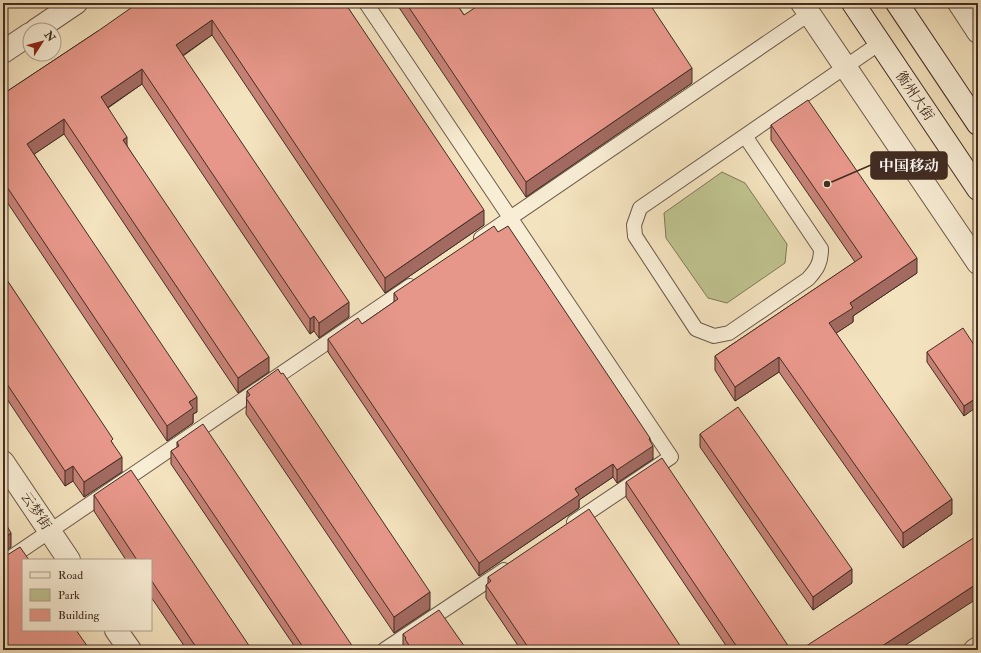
<svg xmlns="http://www.w3.org/2000/svg" width="981" height="653" viewBox="0 0 981 653" font-family="'IM FELL Double Pica','Noto Serif SC',serif">
<style>
.green{fill:#bfc38f;stroke:#807859}
.lines{fill:none;stroke-linecap:round;stroke-linejoin:round}
.service-casing{stroke:#6e5a4a;stroke-width:16}
.minor-casing{stroke:#6e5a4a;stroke-width:24}
.tertiary-casing{stroke:#6e5a4a;stroke-width:24}
.secondary-casing{stroke:#422d23;stroke-width:24}
.service{stroke:#f8edd5;stroke-width:14}
.minor{stroke:#f8edd5;stroke-width:22}
.tertiary{stroke:#f8edd5;stroke-width:22}
.secondary{stroke:#f8edd5;stroke-width:22}
.wall{fill:#c78277;stroke:#422d23}
.shaded-wall{fill:#a26a61;stroke:#422d23}
.building{fill:#e7978a;stroke:#422d23}
.labels{text-anchor:middle;dominant-baseline:central;stroke-width:4;stroke-linejoin:round;paint-order:stroke}
.street-label{font-size:14px;fill:#422d23;stroke:#f8edd5}
.leader{fill:none;stroke:#422d23;stroke-width:1.5}
.callout-dot{fill:#422d23;stroke:#f8edd5;stroke-width:1.5}
.callout{fill:#422d23;stroke:#422d23;stroke-width:1.5}
.callout-label{font-size:15px;text-anchor:middle;font-weight:bold;fill:#fff}
</style>
<rect width="100%" height="100%" fill="#f4e3bf"/>
<filter id="stains"><feTurbulence type="fractalNoise" baseFrequency=".005" numOctaves="4"/><feColorMatrix values="0 0 0 0 .2 0 0 0 0 .09 0 0 0 0 .02 0 0 0 .5 -.17"/></filter>
<radialGradient id="worn" r=".72"><stop offset=".6" stop-color="#630" stop-opacity="0"/><stop offset="1" stop-color="#630" stop-opacity=".3"/></radialGradient>
<!-- green -->
<path class="green" d="M 722,172 L 745,183 L 787,244 L 785,263 L 727,303 L 708,298 L 666,238 L 664,213 Z"/>
<g class="lines">
<!-- service casing -->
<g class="service-casing">
<g id="service">
<path d="M 366,3 L 671,457 L 574,522"/>
<path d="M 745,136 L 821,249 C 821,263 817,269 808,279 L 729,333 L 714,336 L 696,329 L 635,236 L 634,225 L 640,208 L 880,43"/>
<path d="M 481,238 L 809,14"/>
<path d="M 3,563 L 410,286"/>
<path d="M 384,650 L 504,570"/>
</g>
</g>
<!-- minor casing -->
<g class="minor-casing">
<g id="minor">
<path d="M 802,3 L 978,263"/>
<path d="M 959,3 L 978,32"/>
<path d="M 36,30 L 76,3"/>
<path d="M 3,52 L 30,34"/>
<path d="M 975,650 L 978,648"/>
</g>
</g>
<!-- tertiary casing -->
<g class="tertiary-casing">
<g id="tertiary">
<path d="M 3,462 L 69,560"/>
<path d="M 116,630 L 130,650"/>
</g>
</g>
<!-- secondary casing -->
<g class="secondary-casing">
<g id="secondary">
<path d="M 853,3 L 978,189"/>
<path d="M 897,3 L 978,124"/>
</g>
</g>
<!-- service -->
<use href="#service" class="service"/>
<!-- minor -->
<use href="#minor" class="minor"/>
<!-- tertiary -->
<use href="#tertiary" class="tertiary"/>
<!-- secondary -->
<use href="#secondary" class="secondary"/>
</g>
<!-- wall -->
<g class="wall">
<path d="M 345,3 L 484,225 L 385,293 L 212,35 L 183,56 L 349,317 L 319,338 L 314,331 L 310,334 L 142,84 L 108,108 L 127,146 L 269,372 L 238,393 L 64,134 L 34,154 L 197,412 L 193,414 L 193,423 L 167,441 L 3,196 L 3,94 L 98,31 Z"/>
<path d="M 396,3 L 456,3 L 464,15 L 692,83 L 526,197 Z"/>
<path d="M 771,125 L 917,273 L 853,316 L 853,322 L 836,333 L 952,514 L 903,548 L 779,372 L 735,401 L 715,370 L 715,356 L 855,262 L 771,140 Z"/>
<path d="M 3,274 L 113,444 L 122,472 L 84,497 L 73,481 L 65,486 L 3,393 Z"/>
<path d="M 394,293 L 650,442 L 653,459 L 617,483 L 613,477 L 579,500 L 579,508 L 479,576 L 328,352 L 328,339 L 362,324 L 394,302 Z"/>
<path d="M 978,351 L 964,416 L 927,362 L 927,352 Z"/>
<path d="M 247,391 L 430,609 L 394,633 L 246,414 Z"/>
<path d="M 700,434 L 852,583 L 813,610 L 700,447 Z"/>
<path d="M 177,442 L 355,650 L 297,650 L 171,464 L 171,451 L 177,448 Z"/>
<path d="M 626,482 L 791,650 L 729,650 L 626,497 Z"/>
<path d="M 94,495 L 252,650 L 187,650 L 151,597 L 151,560 L 126,560 L 94,511 Z"/>
<path d="M 488,577 L 683,650 L 521,650 L 486,598 L 486,585 L 488,583 Z"/>
<path d="M 403,634 L 467,650 L 405,650 L 403,647 Z"/>
</g>
<!-- shaded-wall -->
<g class="shaded-wall">
<path d="M 212,20 L 212,35 L 176,60 L 176,45 Z"/>
<path d="M 692,68 L 692,83 L 526,197 L 526,182 Z"/>
<path d="M 142,69 L 142,84 L 101,112 L 101,97 Z"/>
<path d="M 64,119 L 64,134 L 27,159 L 27,144 Z"/>
<path d="M 127,137 L 127,152 L 123,140 Z"/>
<path d="M 484,210 L 484,225 L 385,293 L 385,278 Z"/>
<path d="M 917,258 L 917,273 L 853,316 L 853,322 L 829,338 L 829,323 L 850,303 Z"/>
<path d="M 349,302 L 349,317 L 319,338 L 319,323 Z"/>
<path d="M 314,316 L 314,331 L 310,334 L 310,319 Z"/>
<path d="M 269,357 L 269,372 L 238,393 L 238,378 Z"/>
<path d="M 779,357 L 779,372 L 735,401 L 735,387 Z"/>
<path d="M 197,397 L 197,412 L 193,414 L 193,423 L 167,441 L 167,426 L 189,402 Z"/>
<path d="M 978,397 L 978,406 L 964,416 L 964,406 Z"/>
<path d="M 650,438 L 650,447 L 653,446 L 653,459 L 617,483 L 617,470 Z"/>
<path d="M 122,457 L 122,472 L 84,497 L 84,482 Z"/>
<path d="M 613,464 L 613,477 L 579,500 L 579,508 L 479,576 L 479,563 L 575,489 Z"/>
<path d="M 73,466 L 73,481 L 65,486 L 65,471 Z"/>
<path d="M 952,499 L 952,514 L 903,548 L 903,533 Z"/>
<path d="M 11,533 L 11,547 L 3,553 L 3,539 Z"/>
<path d="M 852,569 L 852,583 L 813,610 L 813,597 Z"/>
<path d="M 978,583 L 978,598 L 898,650 L 876,650 Z"/>
<path d="M 430,592 L 430,609 L 394,633 L 394,617 Z"/>
</g>
<!-- building -->
<g class="building">
<path d="M 138,3 L 345,3 L 484,210 L 385,278 L 212,20 L 176,45 L 349,302 L 319,323 L 314,316 L 310,319 L 142,69 L 101,97 L 127,137 L 123,140 L 269,357 L 238,378 L 64,119 L 27,144 L 197,397 L 189,402 L 193,408 L 167,426 L 3,181 L 3,94 L 98,31 Z"/>
<path d="M 406,3 L 456,3 L 464,15 L 482,3 L 649,3 L 692,68 L 526,182 Z"/>
<path d="M 808,100 L 917,258 L 850,303 L 853,308 L 829,323 L 952,499 L 903,533 L 779,357 L 735,387 L 715,356 L 862,257 L 771,125 Z"/>
<path d="M 494,226 L 498,232 L 508,226 L 650,438 L 649,439 L 653,446 L 617,470 L 613,464 L 575,489 L 579,495 L 479,563 L 328,339 L 358,318 L 362,324 L 398,299 L 394,293 Z"/>
<path d="M 3,274 L 113,439 L 111,441 L 122,457 L 84,482 L 73,466 L 65,471 L 3,378 Z"/>
<path d="M 963,328 L 978,351 L 978,397 L 964,406 L 927,352 Z"/>
<path d="M 278,369 L 281,374 L 283,373 L 430,592 L 394,617 L 246,398 L 250,395 L 247,391 Z"/>
<path d="M 738,407 L 852,569 L 813,597 L 700,434 Z"/>
<path d="M 203,424 L 355,650 L 305,650 L 171,451 L 179,446 L 177,442 Z"/>
<path d="M 662,458 L 791,650 L 739,650 L 626,482 Z"/>
<path d="M 131,470 L 252,650 L 198,650 L 151,580 L 151,560 L 137,560 L 94,495 Z"/>
<path d="M 589,509 L 683,650 L 530,650 L 486,585 L 491,581 L 488,577 Z"/>
<path d="M 3,519 L 11,533 L 3,539 Z"/>
<path d="M 978,535 L 978,583 L 876,650 L 800,650 Z"/>
<path d="M 20,547 L 29,560 L 23,560 L 23,630 L 76,630 L 90,650 L 3,650 L 3,557 L 4,557 Z"/>
<path d="M 439,610 L 467,650 L 412,650 L 405,639 L 406,638 L 403,634 Z"/>
</g>
<g class="labels">
<!-- street labels -->
<g class="street-label">
<text transform="translate(915 96) rotate(56)">衡州大街</text>
<text transform="translate(36 511) rotate(56)">云梦街</text>
</g>
</g>
<!-- callouts -->
<path class="leader" d="M827 184L871 165"/>
<circle class="callout-dot" cx="827" cy="184" r="4"/>
<rect class="callout" x="871" y="152" width="76" height="27" rx="4"/>
<g class="callout-label">
<text x="909" y="171">中国移动</text>
</g>
<!-- margin -->
<rect width="981" height="653" fill="none" stroke="#f4e3bf" stroke-width="16"/>
<rect x="4" y="4" width="973" height="645" fill="none" stroke="#422d23" stroke-width="2"/>
<rect x="8" y="8" width="965" height="637" fill="none" stroke="#422d23"/>
<!-- legend -->
<rect x="22" y="559" width="130" height="72" fill="#f8edd5" stroke="#afa08e"/>
<rect x="30" y="572" width="20" height="6" fill="#f8edd5" stroke="#afa08e"/>
<text x="58" y="579" font-size="12" fill="#422d23">Road</text>
<rect x="30" y="589" width="20" height="12" fill="#bfc38f" stroke="#afa08e"/>
<text x="58" y="599" font-size="12" fill="#422d23">Park</text>
<rect x="30" y="609" width="20" height="12" fill="#e7978a" stroke="#afa08e"/>
<text x="58" y="619" font-size="12" fill="#422d23">Building</text>
<!-- north arrow -->
<g transform="translate(42 42) rotate(54)"><circle r="19" fill="#f8edd5" stroke="#afa08e"/>
<path d="M0-3L7 15L0 10L-7 15Z" fill="#8f2418"/>
<text y="-6" font-size="11" font-weight="bold" text-anchor="middle" fill="#422d23">N</text>
</g>
<rect width="100%" height="100%" filter="url(#stains)"/>
<rect width="100%" height="100%" fill="url(#worn)"/>
</svg>
